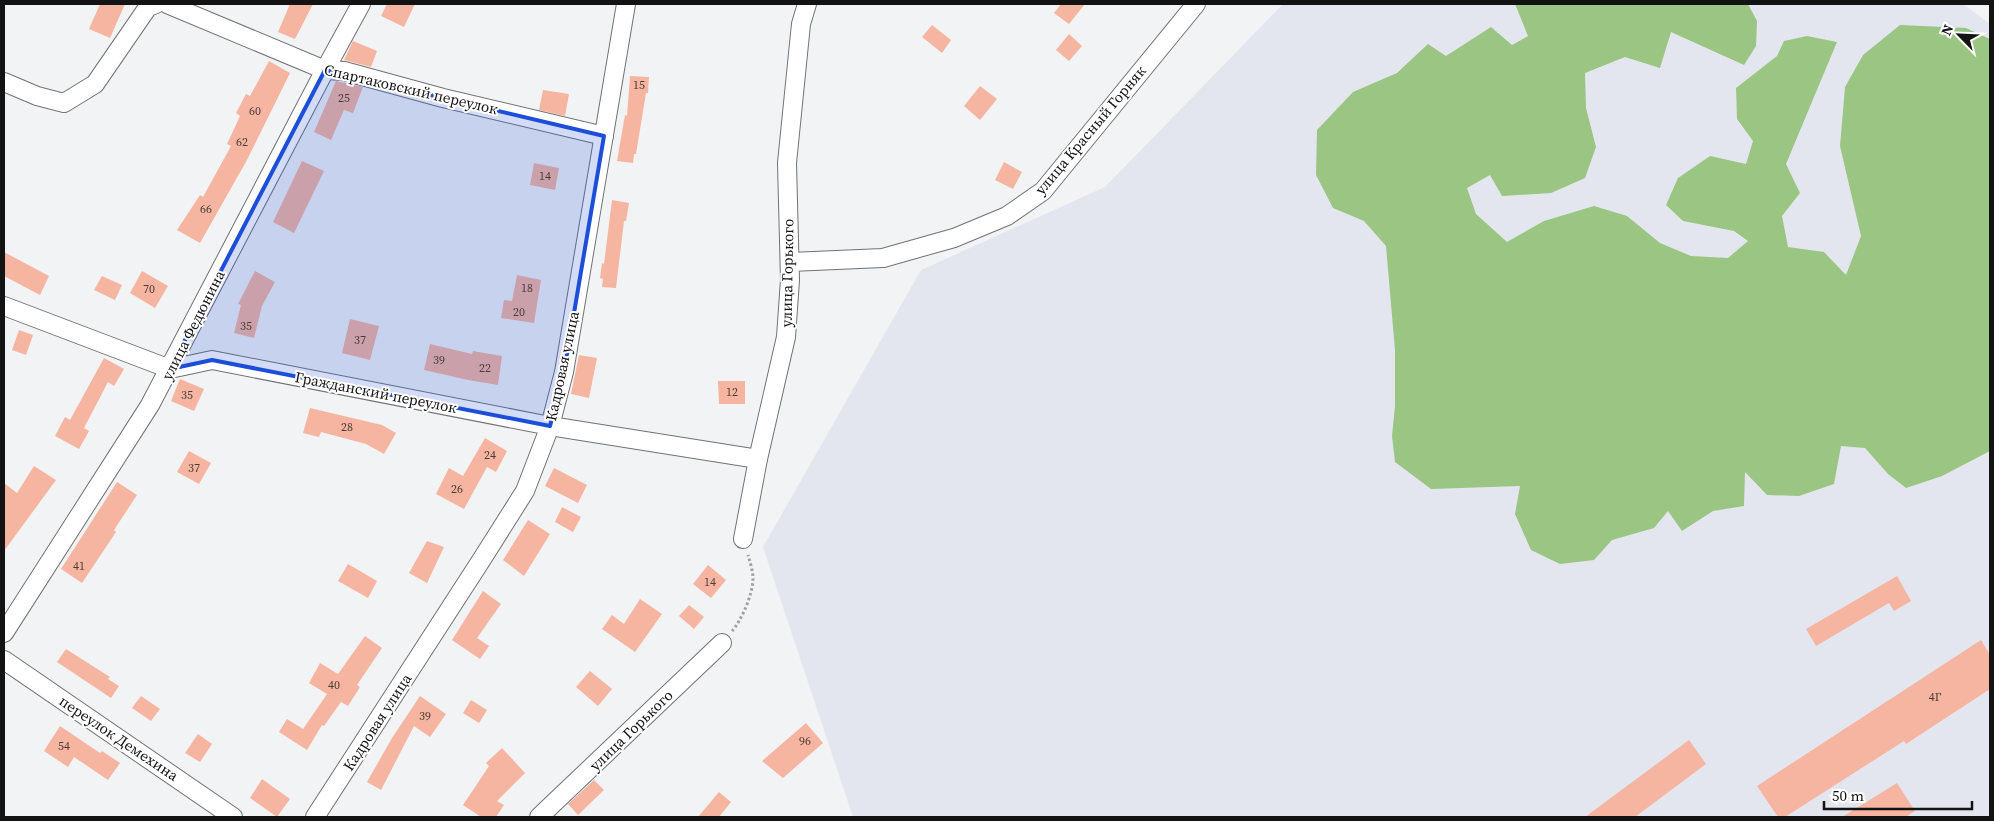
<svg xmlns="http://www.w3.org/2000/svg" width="1994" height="821" viewBox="0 0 1994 821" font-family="'Source Serif 4',serif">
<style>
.built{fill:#e4e6ef}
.forest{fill:#9bc582}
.building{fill:#f6b5a1}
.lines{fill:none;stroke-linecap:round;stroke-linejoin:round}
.street-casing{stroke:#727274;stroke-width:20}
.path{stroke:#a0a1a2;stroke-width:3;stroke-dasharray:2.5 2.5;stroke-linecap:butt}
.street{stroke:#fff;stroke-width:18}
.marked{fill:#1d4ed8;fill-opacity:0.2;stroke:#1d4ed8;stroke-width:4;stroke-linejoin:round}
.labels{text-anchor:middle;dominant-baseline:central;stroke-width:4;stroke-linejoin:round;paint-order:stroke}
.number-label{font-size:12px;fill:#4c3c36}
.street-label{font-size:15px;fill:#131313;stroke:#fff}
</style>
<rect width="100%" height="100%" fill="#f2f3f4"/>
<!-- built -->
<path class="built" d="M 1283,4 L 1963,4 L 1990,24 L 1990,817 L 853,817 L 763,547 L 921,270 L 1105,187 Z"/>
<!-- forest -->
<path class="forest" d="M 1515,4 L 1748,4 L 1757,21 L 1756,46 L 1744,65 L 1671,32 L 1660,68 L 1625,57 L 1585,73 L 1586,108 L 1596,147 L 1585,178 L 1551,193 L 1502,196 L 1490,175 L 1467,188 L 1476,214 L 1507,242 L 1544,221 L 1594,206 L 1627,216 L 1660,243 L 1691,256 L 1728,258 L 1748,241 L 1734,231 L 1683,221 L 1666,205 L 1678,178 L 1710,156 L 1746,164 L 1753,141 L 1737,119 L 1736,88 L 1777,56 L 1784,41 L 1807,36 L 1837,42 L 1786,164 L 1800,193 L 1782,216 L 1788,247 L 1824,252 L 1846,275 L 1861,236 L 1840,146 L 1845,87 L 1863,55 L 1900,25 L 1966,28 L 1990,39 L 1990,451 L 1942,476 L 1906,488 L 1888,474 L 1865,448 L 1841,446 L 1834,484 L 1799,496 L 1767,495 L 1745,472 L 1744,506 L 1713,511 L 1682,531 L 1668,511 L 1654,528 L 1612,540 L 1594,560 L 1560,564 L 1531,550 L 1515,514 L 1520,486 L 1431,489 L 1395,462 L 1392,436 L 1395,406 L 1395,350 L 1386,246 L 1364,221 L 1333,208 L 1316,175 L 1317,130 L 1353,92 L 1397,73 L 1428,44 L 1446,56 L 1491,27 L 1512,45 L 1528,36 Z"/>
<!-- building -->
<g class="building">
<path d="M 100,4 L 125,4 L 110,38 L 89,29 Z"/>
<path d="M 290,4 L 313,4 L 295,39 L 278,32 Z"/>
<path d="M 387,4 L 415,4 L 404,27 L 381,16 Z"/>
<path d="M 1061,4 L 1085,4 L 1069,24 L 1054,13 Z"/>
<path d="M 932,25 L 951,40 L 942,53 L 922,37 Z"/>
<path d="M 1069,34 L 1082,46 L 1069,61 L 1056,50 Z"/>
<path d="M 353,41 L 377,51 L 371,67 L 344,60 Z"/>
<path d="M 269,61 L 290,73 L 247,160 L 200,243 L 177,230 L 200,195 L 203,197 L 231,146 L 227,144 L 240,116 L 236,113 L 246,94 L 250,96 Z"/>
<path d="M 630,76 L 649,77 L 648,93 L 646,93 L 636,154 L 634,154 L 633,163 L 617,161 L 625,115 L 627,116 Z"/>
<path d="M 336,81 L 363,87 L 353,113 L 344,110 L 331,140 L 314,132 Z"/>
<path d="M 980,86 L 997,99 L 980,120 L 964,106 Z"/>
<path d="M 543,90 L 569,94 L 565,116 L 539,110 Z"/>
<path d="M 302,161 L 324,171 L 294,233 L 273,222 Z"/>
<path d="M 1004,162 L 1022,172 L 1013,189 L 995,180 Z"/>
<path d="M 534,163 L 559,168 L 555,190 L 530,185 Z"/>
<path d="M 612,200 L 629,203 L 626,221 L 624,221 L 616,288 L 602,287 L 603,279 L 600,278 L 602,263 L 604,264 Z"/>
<path d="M 4,252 L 49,276 L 40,295 L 4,276 Z"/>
<path d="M 142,271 L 168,286 L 155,308 L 130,293 Z"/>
<path d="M 255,271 L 275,282 L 262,306 L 254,338 L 234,333 L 241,305 L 238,304 Z"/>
<path d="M 517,275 L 541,280 L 534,323 L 501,318 L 504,300 L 512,301 Z"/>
<path d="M 102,276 L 122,285 L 115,300 L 94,290 Z"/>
<path d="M 350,319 L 379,326 L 370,360 L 342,353 Z"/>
<path d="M 19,330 L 33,335 L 26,355 L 12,350 Z"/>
<path d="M 430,344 L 472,354 L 473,351 L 502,356 L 498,385 L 468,380 L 424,370 Z"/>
<path d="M 579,355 L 597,358 L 589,398 L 571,394 Z"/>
<path d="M 104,358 L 124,369 L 114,386 L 108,382 L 84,428 L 89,431 L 79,449 L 55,436 L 65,417 L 70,420 Z"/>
<path d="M 180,379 L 204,389 L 194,411 L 171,401 Z"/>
<path d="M 718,381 L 745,381 L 745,404 L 719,404 Z"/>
<path d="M 310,408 L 382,425 L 396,433 L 384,454 L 366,444 L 321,432 L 319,437 L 303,433 Z"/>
<path d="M 485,438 L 507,451 L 496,472 L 487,467 L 464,509 L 436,494 L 449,468 L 463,476 Z"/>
<path d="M 189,451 L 211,463 L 199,484 L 177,472 Z"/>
<path d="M 34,466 L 56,480 L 4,551 L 4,483 L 17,493 Z"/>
<path d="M 554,468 L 587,485 L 578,503 L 545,486 Z"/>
<path d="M 117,482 L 137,495 L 114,530 L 116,532 L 82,583 L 61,569 Z"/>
<path d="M 562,507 L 581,517 L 573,532 L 555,522 Z"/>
<path d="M 528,520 L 550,534 L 524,576 L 503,560 Z"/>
<path d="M 427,541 L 444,547 L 427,583 L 409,573 Z"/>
<path d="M 348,564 L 377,581 L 368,598 L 338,581 Z"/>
<path d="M 708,565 L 726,580 L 711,598 L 693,584 Z"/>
<path d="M 1897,576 L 1911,601 L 1894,611 L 1889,603 L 1816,646 L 1806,629 Z"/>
<path d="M 483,591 L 501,604 L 477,638 L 489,646 L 480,659 L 452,640 Z"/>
<path d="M 640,599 L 662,614 L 635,652 L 602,629 L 612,615 L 624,624 Z"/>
<path d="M 689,605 L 704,617 L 694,629 L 679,616 Z"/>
<path d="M 365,636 L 382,648 L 357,685 L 360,687 L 348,706 L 341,702 L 324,726 L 322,725 L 307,750 L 279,732 L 287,719 L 303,729 L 327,694 L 309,683 L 320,663 L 338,674 Z"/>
<path d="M 1981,640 L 1990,655 L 1990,689 L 1906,744 L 1904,741 L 1785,817 L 1778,817 L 1757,786 Z"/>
<path d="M 66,649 L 110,677 L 108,679 L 119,686 L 111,698 L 57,662 Z"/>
<path d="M 590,671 L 612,689 L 598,706 L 576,687 Z"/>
<path d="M 141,696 L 160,709 L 151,721 L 132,708 Z"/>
<path d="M 420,696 L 446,714 L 430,737 L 414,726 L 381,790 L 367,782 L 392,738 Z"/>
<path d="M 471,700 L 487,710 L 479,723 L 463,713 Z"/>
<path d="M 806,723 L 823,743 L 783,778 L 762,761 Z"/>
<path d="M 60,726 L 100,753 L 102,751 L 120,763 L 108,780 L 74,757 L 68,767 L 44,751 Z"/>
<path d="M 198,734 L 212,744 L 200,762 L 185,753 Z"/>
<path d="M 1689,740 L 1706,764 L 1635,817 L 1585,817 Z"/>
<path d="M 502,748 L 525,773 L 497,801 L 504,805 L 496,817 L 481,817 L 463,805 L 489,766 L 486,763 Z"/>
<path d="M 262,779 L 290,799 L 277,817 L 250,798 Z"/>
<path d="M 594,780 L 604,790 L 578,815 L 568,804 Z"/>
<path d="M 1897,783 L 1915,811 L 1906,817 L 1842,817 Z"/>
<path d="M 719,792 L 731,802 L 719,817 L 698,817 Z"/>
</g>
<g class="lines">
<!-- street casing -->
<g class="street-casing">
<g id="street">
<path d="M 167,4 L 325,70 L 344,71 L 443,98 L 604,136"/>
<path d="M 4,82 L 37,96 L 64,103 L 95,84 L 148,7 L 156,4"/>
<path d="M 790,262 L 883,258 L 954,238 L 1007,216 L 1043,191 L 1196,4"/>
<path d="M 4,306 L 170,369 L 212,360 L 550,426 L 758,459"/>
<path d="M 743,539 L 758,459 L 786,337 L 790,280 L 787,163 L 801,24 L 807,4"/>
<path d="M 4,633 L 150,405 L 325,70 L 361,4"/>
<path d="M 4,660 L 233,817"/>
<path d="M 315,817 L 482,559 L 525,491 L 550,426 L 564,372 L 626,4"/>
<path d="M 539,817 L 722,643"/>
</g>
</g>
<!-- path -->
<path class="path" d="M 732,631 C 742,620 753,593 753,579 C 753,571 750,562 748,555"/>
<!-- street -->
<use href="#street" class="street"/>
</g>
<!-- marked area -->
<path class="marked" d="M 325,70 L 604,136 L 564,372 L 550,426 L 212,360 L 170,369 Z"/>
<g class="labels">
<!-- number labels -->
<g class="number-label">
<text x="639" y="85">15</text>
<text x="344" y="98">25</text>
<text x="255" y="111">60</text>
<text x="242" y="142">62</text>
<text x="545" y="176">14</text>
<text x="206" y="209">66</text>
<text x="527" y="288">18</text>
<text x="149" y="289">70</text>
<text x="519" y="312">20</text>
<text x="246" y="326">35</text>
<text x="360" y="340">37</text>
<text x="439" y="360">39</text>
<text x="485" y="368">22</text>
<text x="732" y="392">12</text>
<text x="187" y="395">35</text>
<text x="347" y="427">28</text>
<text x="490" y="455">24</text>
<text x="194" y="468">37</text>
<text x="457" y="489">26</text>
<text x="79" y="566">41</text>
<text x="710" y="582">14</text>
<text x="334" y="685">40</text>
<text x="1935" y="697">4Г</text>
<text x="425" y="716">39</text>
<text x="805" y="741">96</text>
<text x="64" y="746">54</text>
</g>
<!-- street labels -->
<g class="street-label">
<text transform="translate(411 89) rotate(13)">Спартаковский переулок</text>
<text transform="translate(1090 130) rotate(-50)">улица Красный Горняк</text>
<text transform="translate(787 273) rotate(-89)">улица Горького</text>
<text transform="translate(193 325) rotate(-63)">улица Федюнина</text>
<text transform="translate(562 366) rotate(-78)">Кадровая улица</text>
<text transform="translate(376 392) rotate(11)">Гражданский переулок</text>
<text transform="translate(377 722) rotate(-57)">Кадровая улица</text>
<text transform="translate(631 730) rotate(-44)">улица Горького</text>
<text transform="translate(119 738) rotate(34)">переулок Демехина</text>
</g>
</g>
<!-- border -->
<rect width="1994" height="821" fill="none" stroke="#131313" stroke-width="10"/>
<!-- north arrow -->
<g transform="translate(1959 35) rotate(294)" stroke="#ffffff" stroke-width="4" paint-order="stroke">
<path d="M0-4L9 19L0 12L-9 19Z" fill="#131313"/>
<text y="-8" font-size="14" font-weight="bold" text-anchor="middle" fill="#131313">N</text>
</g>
<!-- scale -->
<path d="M1824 801v8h148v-8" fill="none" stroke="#131313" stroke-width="2.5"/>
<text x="1832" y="801" font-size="15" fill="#131313" stroke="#ffffff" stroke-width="4" paint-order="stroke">50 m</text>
</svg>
